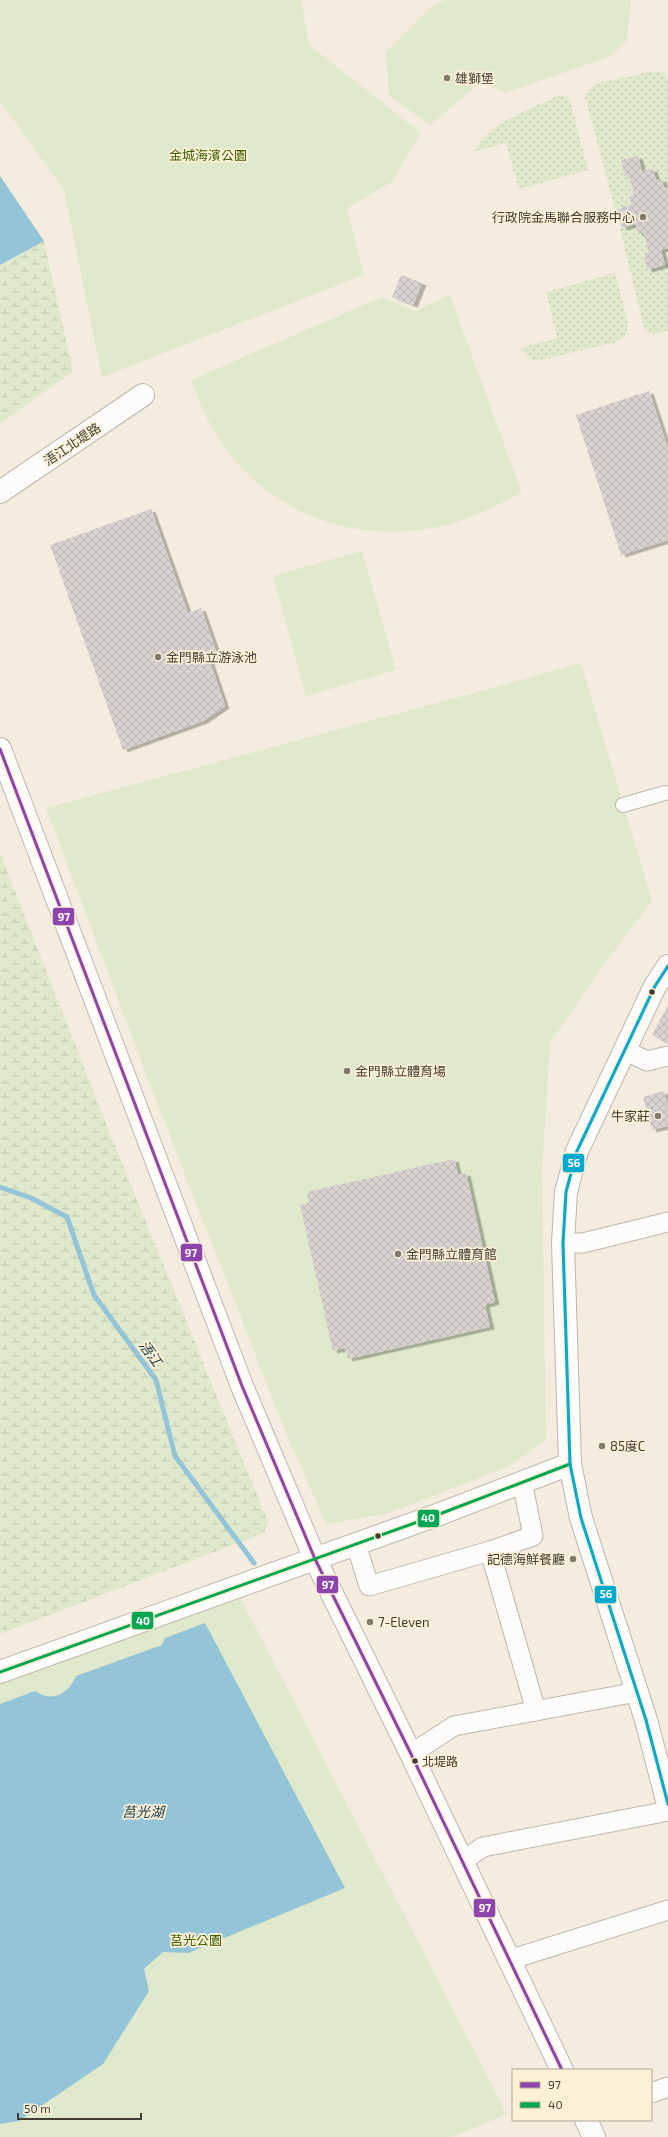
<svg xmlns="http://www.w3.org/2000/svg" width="668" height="2137" viewBox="0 0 668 2137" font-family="'Exo 2','Noto Sans TC',sans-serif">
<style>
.grass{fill:url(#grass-dots)}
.wetland{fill:url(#wetland-marsh)}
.park{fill:#e0e9cb}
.water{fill:#94c4d7}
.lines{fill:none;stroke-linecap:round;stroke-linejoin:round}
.stream{stroke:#94c4d7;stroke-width:5}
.building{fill:url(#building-cross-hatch);filter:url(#shadow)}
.pedestrian-casing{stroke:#bcb7ac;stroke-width:16}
.minor-casing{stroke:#bcb7ac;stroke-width:21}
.tertiary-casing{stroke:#bcb7ac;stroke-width:24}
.secondary-casing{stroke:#bcb7ac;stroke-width:24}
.pedestrian{stroke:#fdfcfa;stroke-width:14}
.minor{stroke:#fdfcfa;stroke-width:19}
.tertiary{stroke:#fdfcfa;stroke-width:22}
.secondary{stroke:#fdfcfa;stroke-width:22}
.bus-1-casing{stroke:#fcf0d7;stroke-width:6}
.bus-2-casing{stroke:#fcf0d7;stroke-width:6}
.bus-3-casing{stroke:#fcf0d7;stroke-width:6}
.bus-1{stroke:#8e44ad;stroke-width:3}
.bus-2{stroke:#00a651;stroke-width:3}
.bus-3{stroke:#00a9ce;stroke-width:3}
.poi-dot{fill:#807a6f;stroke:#fcf0d7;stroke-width:1.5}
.bus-dot{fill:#413c33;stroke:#fcf0d7;stroke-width:1.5}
.labels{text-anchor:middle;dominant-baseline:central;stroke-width:3.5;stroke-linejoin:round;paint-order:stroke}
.bus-label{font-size:12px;fill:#413c33;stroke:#fcf0d7;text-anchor:start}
.poi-label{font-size:13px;fill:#413c33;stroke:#fcf0d7;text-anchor:start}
.park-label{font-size:13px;fill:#3f6105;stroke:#fcf0d7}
.street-label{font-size:13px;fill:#413c33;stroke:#fcf0d7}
.water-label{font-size:14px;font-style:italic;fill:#183a48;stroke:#fcf0d7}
.line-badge{stroke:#fcf0d7;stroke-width:1.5}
.badge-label{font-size:11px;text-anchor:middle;font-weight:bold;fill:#fff}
</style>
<defs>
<pattern id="grass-dots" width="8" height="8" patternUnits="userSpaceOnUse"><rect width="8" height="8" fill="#e0e9cb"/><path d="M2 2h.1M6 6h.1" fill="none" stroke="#c1c9af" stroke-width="1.8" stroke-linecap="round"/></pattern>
<pattern id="wetland-marsh" width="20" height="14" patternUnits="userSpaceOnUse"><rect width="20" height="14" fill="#e0e9cb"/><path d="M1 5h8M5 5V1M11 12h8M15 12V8" fill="none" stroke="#c1c9af"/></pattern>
<pattern id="building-cross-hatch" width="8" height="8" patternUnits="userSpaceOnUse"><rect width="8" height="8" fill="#d8d2d0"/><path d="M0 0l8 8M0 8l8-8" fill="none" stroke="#bbb5b3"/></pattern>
<filter id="shadow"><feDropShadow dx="4.5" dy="2.5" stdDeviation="0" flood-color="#0004"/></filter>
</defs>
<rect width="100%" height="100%" fill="#f4eddf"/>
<!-- grass -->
<g class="grass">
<path d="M 654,71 L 665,73 L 668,81 L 668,187 L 664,188 L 656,180 L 653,169 L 642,171 L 638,156 L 621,160 L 625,176 L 629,175 L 634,195 L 629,196 L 631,205 L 615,209 L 585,96 L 594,84 Z"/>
<path d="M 560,95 L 566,96 L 570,101 L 588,170 L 519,189 L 506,143 L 473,152 C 490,121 529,110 560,95 Z"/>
<path d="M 636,224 L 638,234 L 643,232 L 649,253 L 644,255 L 648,270 L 665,265 L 661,250 L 668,248 L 668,331 L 656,334 L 649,333 L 644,328 L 620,229 Z"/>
<path d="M 615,273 L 628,325 C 627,334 624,338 616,342 L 537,361 L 531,360 L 520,348 L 557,338 L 546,292 Z"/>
</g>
<!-- wetland -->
<g class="wetland">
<path d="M 0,176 L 44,241 L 73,371 L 0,424 Z"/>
<path d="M 0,853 L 111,1136 L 268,1522 L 264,1533 L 0,1634 Z"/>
</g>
<!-- park -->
<g class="park">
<path d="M 0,0 L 301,0 L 309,45 L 421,133 L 392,182 L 347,208 L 364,275 L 102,377 L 64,190 L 0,101 Z"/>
<path d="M 444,0 L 631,0 L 627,40 L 611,56 L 505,93 L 482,81 L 430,125 L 389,96 L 386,52 L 432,6 Z"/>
<path d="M 450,295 L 522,493 C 496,505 466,522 438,527 C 324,549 227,490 191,380 L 382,297 L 415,311 Z"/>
<path d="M 362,551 L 396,670 L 306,696 L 273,576 Z"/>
<path d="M 581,663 L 652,901 L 600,970 L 550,1043 L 542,1171 L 546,1440 L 508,1467 L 492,1473 L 386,1514 L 326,1524 L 286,1433 L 155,1098 L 46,808 L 496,687 Z"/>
<path d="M 239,1595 L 507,2114 L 453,2137 L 0,2137 L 0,1682 Z"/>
</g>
<!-- water -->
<g class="water">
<path d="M 0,176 L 44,241 L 0,265 Z"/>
<path d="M 205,1623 L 345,1888 L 188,1953 L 163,1952 L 144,1969 L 149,1991 L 103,2064 L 19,2121 L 0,2124 L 0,1704 L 35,1691 C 53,1703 68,1694 76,1676 L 162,1645 L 165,1638 Z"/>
</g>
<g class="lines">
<!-- stream -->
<path class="stream" d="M 0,1187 L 31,1198 L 67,1217 L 94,1295 L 156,1380 L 175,1456 L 254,1563"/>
</g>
<!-- building -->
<g class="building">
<path d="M 638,156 L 642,171 L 653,169 L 656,180 L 662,179 L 664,188 L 668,187 L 668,248 L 661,250 L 665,265 L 647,270 L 644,254 L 649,253 L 643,232 L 638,234 L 636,224 L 622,228 L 617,209 L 631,205 L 629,196 L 634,195 L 629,175 L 625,176 L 621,160 Z"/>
<path d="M 401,275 L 422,283 L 413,305 L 392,297 Z"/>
<path d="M 649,391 L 668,449 L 668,540 L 621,555 L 576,415 Z"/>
<path d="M 151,509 L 188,613 L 201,608 L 219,659 L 210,662 L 225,706 L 203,721 L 123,750 L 50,545 Z"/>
<path d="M 668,1005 L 668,1044 L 652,1035 Z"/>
<path d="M 664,1091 L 668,1106 L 668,1126 L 652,1130 L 643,1097 Z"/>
<path d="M 454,1159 L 458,1175 L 466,1173 L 495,1302 L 485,1305 L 490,1327 L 348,1359 L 345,1348 L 333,1351 L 300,1205 L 309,1203 L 307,1192 Z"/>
</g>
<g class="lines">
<!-- pedestrian casing -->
<g class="pedestrian-casing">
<path id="pedestrian" d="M 623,805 L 665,793"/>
</g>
<!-- minor casing -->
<g class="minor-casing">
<g id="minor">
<path d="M 624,1050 L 647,1061 L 668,1056"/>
<path d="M 563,1243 L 583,1243 L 668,1222"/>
<path d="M 522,1481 L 533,1536 L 490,1551 L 536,1711"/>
<path d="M 356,1544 L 369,1586 L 490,1551"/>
<path d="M 411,1754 L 454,1726 L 637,1692"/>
<path d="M 462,1861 L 483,1847 L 668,1811"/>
<path d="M 509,1960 L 668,1910"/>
<path d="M 651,2093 L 668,2087"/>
</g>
</g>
<!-- tertiary casing -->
<g class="tertiary-casing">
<g id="tertiary">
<path d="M 0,492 L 143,395"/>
<path d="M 0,749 L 242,1386 L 315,1559 L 411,1754 L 562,2070"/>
<path d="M 586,2120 L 594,2137"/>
</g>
</g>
<!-- secondary casing -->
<g class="secondary-casing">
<g id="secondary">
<path d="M 668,966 L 655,986 L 577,1151 L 566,1192 L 563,1243 L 570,1464 L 581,1518 L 646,1720 L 668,1804"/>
<path d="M 0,1672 L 437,1515 L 570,1464"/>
</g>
</g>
<!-- pedestrian -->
<use href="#pedestrian" class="pedestrian"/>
<!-- minor -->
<use href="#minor" class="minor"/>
<!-- tertiary -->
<use href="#tertiary" class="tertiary"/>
<!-- secondary -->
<use href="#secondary" class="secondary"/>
<!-- bus-1 casing -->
<g class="bus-1-casing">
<path id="bus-1" d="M 0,749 L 242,1386 L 315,1559 L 411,1754 L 562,2070"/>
</g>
<!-- bus-2 casing -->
<g class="bus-2-casing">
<path id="bus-2" d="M 0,1672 L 437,1515 L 570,1464"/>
</g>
<!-- bus-3 casing -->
<g class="bus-3-casing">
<path id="bus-3" d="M 668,966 L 655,986 L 577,1151 L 566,1192 L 563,1243 L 570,1464 L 581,1518 L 646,1720 L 668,1804"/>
</g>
<!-- bus-1 -->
<use href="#bus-1" class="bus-1"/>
<!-- bus-2 -->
<use href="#bus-2" class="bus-2"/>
<!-- bus-3 -->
<use href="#bus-3" class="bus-3"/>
</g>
<!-- markers -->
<g class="poi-dot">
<circle cx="447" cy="78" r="4"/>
<circle cx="643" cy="217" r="4"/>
<circle cx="158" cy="657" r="4"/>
<circle cx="347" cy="1071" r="4"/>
<circle cx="658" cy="1116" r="4"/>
<circle cx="398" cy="1254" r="4"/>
<circle cx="602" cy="1446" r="4"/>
<circle cx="573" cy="1559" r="4"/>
<circle cx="370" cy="1622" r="4"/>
</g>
<g class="bus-dot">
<circle cx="652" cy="992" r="3.5"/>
<circle cx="378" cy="1536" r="3.5"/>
<circle cx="415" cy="1761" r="3.5"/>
</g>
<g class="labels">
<!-- bus labels -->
<g class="bus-label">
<text x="422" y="1761">北堤路</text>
</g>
<!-- poi labels -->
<g class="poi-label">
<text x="455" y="78">雄獅堡</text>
<text x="635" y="217" text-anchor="end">行政院金馬聯合服務中心</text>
<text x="166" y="657">金門縣立游泳池</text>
<text x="355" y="1071">金門縣立體育場</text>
<text x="650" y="1116" text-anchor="end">牛家莊</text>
<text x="406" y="1254">金門縣立體育館</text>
<text x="610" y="1446">85度C</text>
<text x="565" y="1559" text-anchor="end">記德海鮮餐廳</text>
<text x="378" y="1622">7-Eleven</text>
</g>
<!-- park labels -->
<g class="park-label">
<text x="208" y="155">金城海濱公園</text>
<text x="196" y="1940">莒光公園</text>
</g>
<!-- street labels -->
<g class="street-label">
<text transform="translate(72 444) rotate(-34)">浯江北堤路</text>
</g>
<!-- water labels -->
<g class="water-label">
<text transform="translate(151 1353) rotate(54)">浯江</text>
<text x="143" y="1811">莒光湖</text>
</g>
</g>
<g class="line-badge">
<rect x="52" y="907" width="23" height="19" rx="4" fill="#8e44ad"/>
<rect x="562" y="1153" width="23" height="20" rx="4" fill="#00a9ce"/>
<rect x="180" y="1243" width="23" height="19" rx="4" fill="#8e44ad"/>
<rect x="417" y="1509" width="23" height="19" rx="4" fill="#00a651"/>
<rect x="316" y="1575" width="23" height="19" rx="4" fill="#8e44ad"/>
<rect x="594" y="1585" width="23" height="19" rx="4" fill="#00a9ce"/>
<rect x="131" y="1611" width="23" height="19" rx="4" fill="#00a651"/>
<rect x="473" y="1898" width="23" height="20" rx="4" fill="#8e44ad"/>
</g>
<g class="badge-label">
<text x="64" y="921">97</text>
<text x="574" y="1167">56</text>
<text x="191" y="1257">97</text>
<text x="428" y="1522">40</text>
<text x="328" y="1589">97</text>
<text x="606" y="1598">56</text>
<text x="143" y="1625">40</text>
<text x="485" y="1912">97</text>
</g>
<!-- legend -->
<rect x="512" y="2069" width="140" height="52" fill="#fcf0d7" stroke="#b1a895"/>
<rect x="520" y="2082" width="20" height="6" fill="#8e44ad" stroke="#b1a895"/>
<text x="548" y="2089" font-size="12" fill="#413c33">97</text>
<rect x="520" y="2102" width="20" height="6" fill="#00a651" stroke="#b1a895"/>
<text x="548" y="2109" font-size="12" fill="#413c33">40</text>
<!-- scale -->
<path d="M18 2113v6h123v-6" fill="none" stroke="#413c33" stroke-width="2"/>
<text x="24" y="2113" font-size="12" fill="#413c33" stroke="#fcf0d7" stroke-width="3" paint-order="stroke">50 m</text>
</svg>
